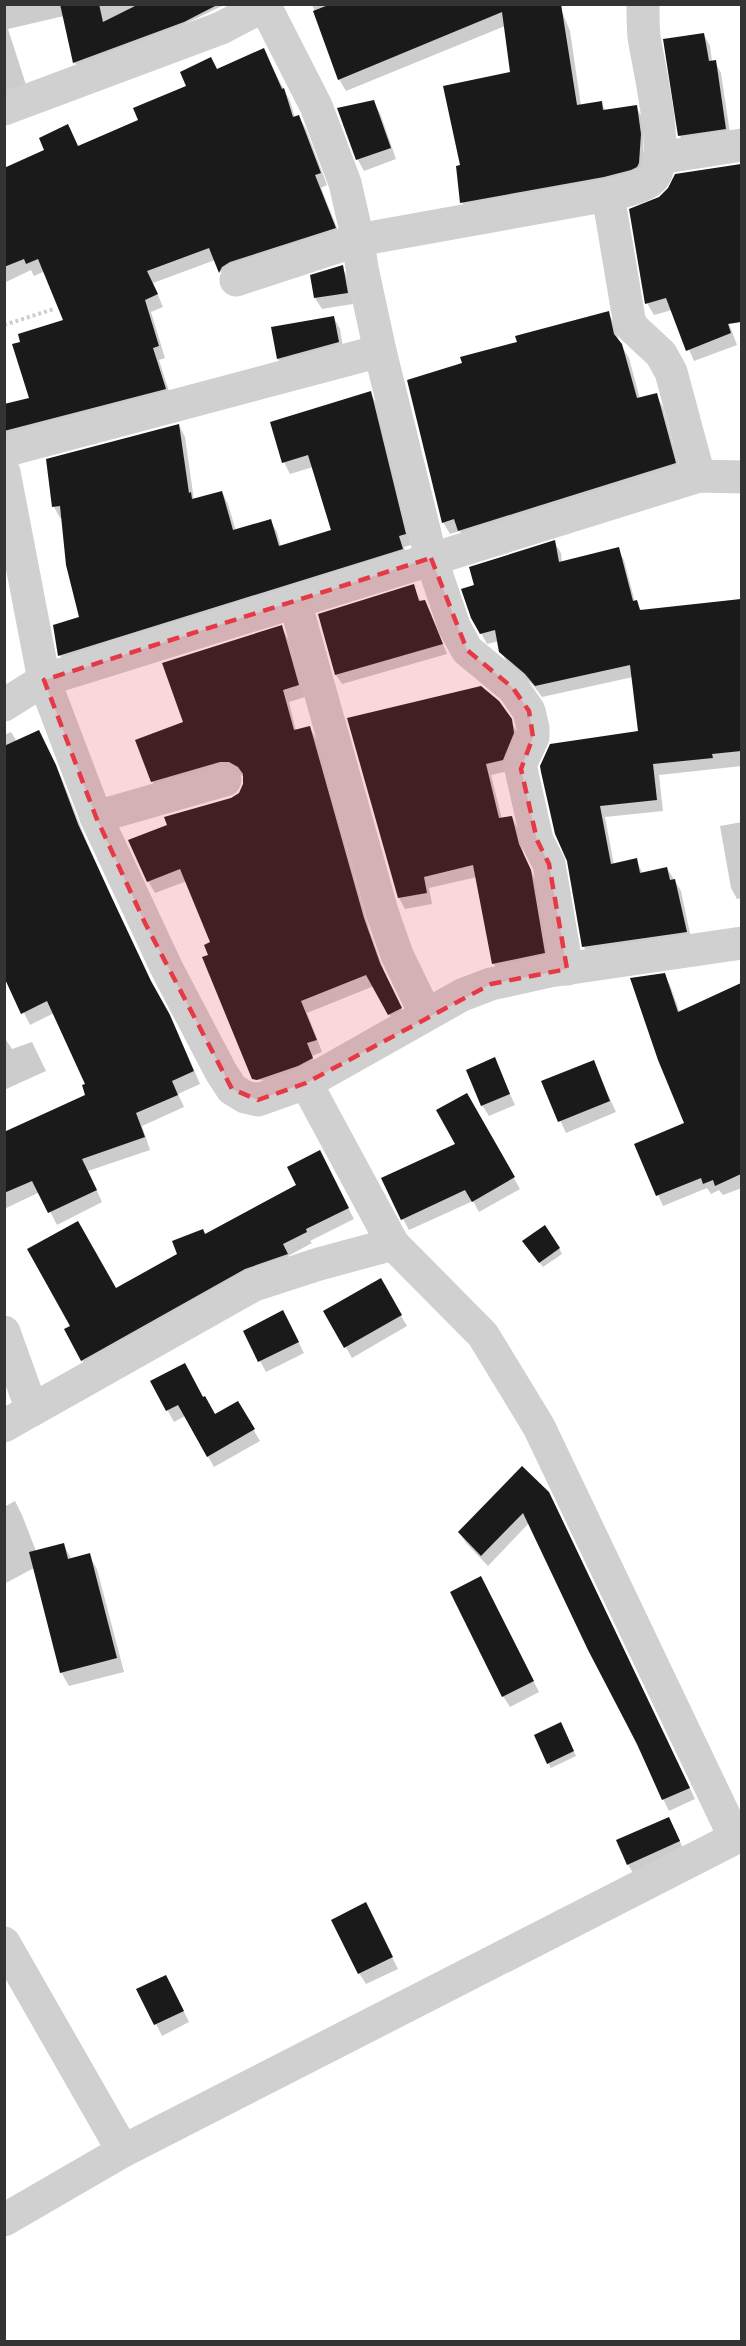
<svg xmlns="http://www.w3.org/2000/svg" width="746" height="2346" viewBox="0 0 746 2346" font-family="'Space Grotesk',sans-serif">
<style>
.shadow{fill:#0003}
.building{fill:#1a1a1a}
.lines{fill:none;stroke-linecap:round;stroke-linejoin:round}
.path{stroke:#cdcdcd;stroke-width:4;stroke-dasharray:3 3;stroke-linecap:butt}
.minor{stroke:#d0d0d0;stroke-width:33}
.marked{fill:#e63946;fill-opacity:0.2;stroke:#e63946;stroke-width:4.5;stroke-dasharray:12 8;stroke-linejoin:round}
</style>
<rect width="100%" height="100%" fill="#fff"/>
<!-- shadow -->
<g class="shadow">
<path d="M 4,4 L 226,4 L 82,74 L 75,63 L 64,16 L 8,29 L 29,94 L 4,103 Z"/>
<path d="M 312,4 L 559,4 L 570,31 L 581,106 L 601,103 L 606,111 L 636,107 L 643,119 L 644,179 L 469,214 L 462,202 L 462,167 L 512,73 L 505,26 L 346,91 L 339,79 Z"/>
<path d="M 704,35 L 710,46 L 712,62 L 715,62 L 721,73 L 731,140 L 686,147 L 680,136 Z"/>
<path d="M 263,50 L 290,101 L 295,118 L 299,117 L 306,129 L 327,185 L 321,188 L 342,240 L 227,284 L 215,260 L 153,283 L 163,307 L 151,312 L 165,358 L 159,360 L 172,401 L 4,446 L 4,406 L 31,400 L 22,343 L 65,321 L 45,271 L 34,276 L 31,270 L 4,283 L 4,170 L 79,148 L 140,121 L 188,86 Z"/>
<path d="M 373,102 L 380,113 L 396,159 L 364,171 L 358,160 L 339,109 Z"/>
<path d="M 742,166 L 742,285 L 728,288 L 720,300 L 737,345 L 694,361 L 672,310 L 654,315 L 647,303 L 660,199 L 670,189 L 676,176 Z"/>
<path d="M 342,267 L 348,278 L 353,304 L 322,309 L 315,298 Z"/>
<path d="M 608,313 L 615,325 L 619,342 L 629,358 L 640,399 L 656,395 L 663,407 L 682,476 L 466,543 L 460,531 L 450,534 L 443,522 L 464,364 Z"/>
<path d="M 334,318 L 340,329 L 344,354 L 285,370 L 278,359 Z"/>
<path d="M 370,393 L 377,404 L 411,545 L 404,547 L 408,560 L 66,667 L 60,655 L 81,618 L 62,518 L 60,518 L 54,507 L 48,460 L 179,425 L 185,437 L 194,500 L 222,492 L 228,504 L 236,531 L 270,520 L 277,532 L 281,547 L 333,531 L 313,467 L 290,474 L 284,462 Z"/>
<path d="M 554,542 L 561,553 L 562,563 L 618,549 L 624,560 L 635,602 L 642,611 L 742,599 L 742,766 L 659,775 L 663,811 L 605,817 L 614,865 L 636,860 L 643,874 L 667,868 L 681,891 L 692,943 L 590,958 L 584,947 L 569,860 L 639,733 L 633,677 L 542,697 L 533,685 L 508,664 L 501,652 L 499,641 L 487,644 L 481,633 L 476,586 Z"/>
<path d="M 413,586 L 421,602 L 425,601 L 430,611 L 447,654 L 342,684 L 336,675 Z"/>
<path d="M 281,627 L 288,639 L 305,697 L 289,702 L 296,731 L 310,728 L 317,740 L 370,932 L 386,977 L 407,1020 L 396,1026 L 374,986 L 307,1013 L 322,1052 L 312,1056 L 318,1070 L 261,1091 L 255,1082 L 264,1084 L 265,1081 L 253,1078 L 210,955 L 212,943 L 187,881 L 155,893 L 148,881 L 231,799 L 239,794 L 244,786 L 245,777 L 238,774 L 159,793 L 152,781 L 185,723 Z"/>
<path d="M 510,720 L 517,732 L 509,771 L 491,775 L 502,819 L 512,817 L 518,829 L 524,857 L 537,883 L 551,964 L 500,975 L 494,964 L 477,877 L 429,888 L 432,904 L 405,909 L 399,898 Z"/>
<path d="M 11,732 L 17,742 L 45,744 L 62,779 L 85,838 L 118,912 L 157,995 L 176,1029 L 200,1084 L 178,1094 L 184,1107 L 142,1126 L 150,1150 L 88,1171 L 102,1202 L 57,1225 L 40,1192 L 4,1209 L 4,1132 L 87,1095 L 87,1085 L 54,1013 L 30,1025 L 7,978 L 4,979 L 4,735 Z"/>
<path d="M 742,822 L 742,898 L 737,899 L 731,888 L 720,826 Z"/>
<path d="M 664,975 L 670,985 L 680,1013 L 742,985 L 742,1188 L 723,1195 L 719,1190 L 711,1194 L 707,1188 L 663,1206 L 636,1145 L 686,1124 Z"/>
<path d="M 4,1037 L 12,1049 L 32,1042 L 46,1071 L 4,1090 Z"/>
<path d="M 494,1059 L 515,1105 L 489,1116 L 482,1105 Z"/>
<path d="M 593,1062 L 616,1112 L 566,1133 L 543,1082 Z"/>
<path d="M 467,1095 L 520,1189 L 479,1212 L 473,1201 L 409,1230 L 403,1219 L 457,1144 Z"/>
<path d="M 325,1163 L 354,1219 L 310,1241 L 312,1243 L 288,1256 L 293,1265 L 88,1371 L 82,1360 L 115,1290 L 179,1255 L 205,1235 L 298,1185 Z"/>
<path d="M 527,1246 L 559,1248 L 562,1254 L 543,1267 Z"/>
<path d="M 380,1280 L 407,1326 L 352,1358 L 325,1311 Z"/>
<path d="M 289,1323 L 304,1353 L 266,1372 L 260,1361 Z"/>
<path d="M 152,1382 L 214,1416 L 238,1403 L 260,1441 L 214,1467 L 185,1416 L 174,1422 Z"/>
<path d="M 522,1468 L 555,1505 L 695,1799 L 669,1811 L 529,1523 L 488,1566 L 466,1543 L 459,1532 Z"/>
<path d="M 15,1501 L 22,1515 L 36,1551 L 63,1544 L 71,1558 L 89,1555 L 97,1569 L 124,1672 L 69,1686 L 61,1672 L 34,1568 L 4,1584 L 4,1507 Z"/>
<path d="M 487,1589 L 539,1692 L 510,1707 L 503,1696 Z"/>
<path d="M 563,1729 L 576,1756 L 551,1768 L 548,1763 Z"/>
<path d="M 675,1830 L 685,1853 L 634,1875 L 628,1864 Z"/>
<path d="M 371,1915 L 398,1969 L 366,1984 L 359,1973 Z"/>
<path d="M 166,1976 L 189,2022 L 162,2036 L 139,1990 Z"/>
</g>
<!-- building -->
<g class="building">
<path d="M 60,4 L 99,4 L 103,22 L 139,4 L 219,4 L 184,22 L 73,63 Z"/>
<path d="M 331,4 L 561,4 L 577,105 L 602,101 L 603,110 L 637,105 L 641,134 L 639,163 L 637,167 L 631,170 L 604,177 L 460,203 L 456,166 L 460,165 L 443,86 L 510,72 L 502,12 L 338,80 L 313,11 Z"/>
<path d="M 704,33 L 709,61 L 716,60 L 726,129 L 678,136 L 663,39 Z"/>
<path d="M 264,48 L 282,89 L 284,88 L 293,117 L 299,115 L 321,173 L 315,175 L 336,228 L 230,262 L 222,267 L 219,273 L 209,248 L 147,271 L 158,294 L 145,300 L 159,346 L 153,348 L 166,389 L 4,431 L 4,404 L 29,398 L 12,344 L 20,342 L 18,334 L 63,320 L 38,259 L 26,264 L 24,259 L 4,267 L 4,168 L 44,150 L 39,138 L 68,124 L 78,146 L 138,120 L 133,108 L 186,86 L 180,72 L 211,57 L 217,69 Z"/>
<path d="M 374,100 L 391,148 L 356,160 L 337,108 Z"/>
<path d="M 741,164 L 741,322 L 728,324 L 731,333 L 686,351 L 666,298 L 645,304 L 629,209 L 659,197 L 668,188 L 675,174 Z"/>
<path d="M 343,265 L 348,293 L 314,298 L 310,275 Z"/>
<path d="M 609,311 L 614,334 L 622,344 L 637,398 L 657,393 L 676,463 L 458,531 L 454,519 L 442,523 L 407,380 L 462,363 L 460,357 L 517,342 L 515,336 Z"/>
<path d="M 334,316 L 339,342 L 277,359 L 271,327 Z"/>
<path d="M 371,391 L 406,534 L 399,536 L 403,549 L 58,656 L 53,625 L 79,617 L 66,565 L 60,506 L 52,507 L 46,459 L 179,424 L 189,493 L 191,492 L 192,499 L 222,491 L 233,530 L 271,519 L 279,546 L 331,530 L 308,455 L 282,463 L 270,422 Z"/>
<path d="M 555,540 L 559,562 L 619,547 L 633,601 L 637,600 L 640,610 L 741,599 L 741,751 L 712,754 L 713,758 L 653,764 L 657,800 L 600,806 L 611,864 L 637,858 L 640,873 L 667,867 L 670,880 L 675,879 L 687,932 L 582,947 L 567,861 L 555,834 L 541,772 L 540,766 L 550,744 L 638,731 L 630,665 L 535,686 L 525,674 L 499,652 L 495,630 L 480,634 L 471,618 L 461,589 L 474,585 L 469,567 Z"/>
<path d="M 414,584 L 419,601 L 425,600 L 443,644 L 335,675 L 318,614 Z"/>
<path d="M 282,625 L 299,685 L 283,690 L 294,730 L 310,726 L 364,918 L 380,963 L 402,1008 L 388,1015 L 366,975 L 301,1001 L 317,1040 L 307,1043 L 313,1058 L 298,1066 L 257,1080 L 252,1079 L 202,957 L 208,955 L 204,945 L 210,942 L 180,869 L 147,882 L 128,840 L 167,825 L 164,817 L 231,798 L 239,793 L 243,784 L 243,774 L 238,767 L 229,762 L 220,762 L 151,782 L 135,740 L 183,722 L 162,663 Z"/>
<path d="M 481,686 L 499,701 L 512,719 L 514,733 L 503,760 L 486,764 L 499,818 L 512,816 L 519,844 L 531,870 L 545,953 L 492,964 L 473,865 L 424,877 L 427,893 L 398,898 L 347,718 Z"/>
<path d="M 39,730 L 56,765 L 78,824 L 112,898 L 151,981 L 170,1015 L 194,1071 L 172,1081 L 178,1095 L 136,1113 L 145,1137 L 82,1159 L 97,1190 L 48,1213 L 32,1181 L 4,1193 L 4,1132 L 85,1095 L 82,1085 L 85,1084 L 47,1001 L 21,1014 L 4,977 L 4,746 Z"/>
<path d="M 665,973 L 678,1012 L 741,983 L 741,1174 L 715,1186 L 713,1180 L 703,1184 L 701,1178 L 656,1196 L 634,1144 L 684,1123 L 658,1060 L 630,978 Z"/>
<path d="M 495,1057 L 510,1094 L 481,1106 L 466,1070 Z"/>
<path d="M 594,1060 L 610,1101 L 558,1122 L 541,1081 Z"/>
<path d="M 467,1093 L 515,1177 L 472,1202 L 465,1190 L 401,1220 L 381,1178 L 455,1144 L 436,1110 Z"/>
<path d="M 320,1150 L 349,1208 L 306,1229 L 307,1232 L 283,1244 L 288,1254 L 245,1269 L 81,1361 L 64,1329 L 70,1326 L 27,1249 L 78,1221 L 116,1288 L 177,1254 L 172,1241 L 203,1229 L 205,1234 L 296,1185 L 287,1167 Z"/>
<path d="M 545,1225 L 560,1248 L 539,1263 L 522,1241 Z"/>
<path d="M 381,1278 L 402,1315 L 344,1348 L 323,1311 Z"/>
<path d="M 283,1310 L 299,1342 L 258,1362 L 243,1331 Z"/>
<path d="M 185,1363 L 203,1397 L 205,1396 L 215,1414 L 238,1401 L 255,1429 L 207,1457 L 178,1405 L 166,1411 L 150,1381 Z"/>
<path d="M 522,1466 L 549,1492 L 690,1788 L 662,1800 L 637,1744 L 588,1650 L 523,1513 L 481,1556 L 458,1532 Z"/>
<path d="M 64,1543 L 68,1559 L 90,1553 L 117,1658 L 60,1673 L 29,1552 Z"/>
<path d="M 481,1576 L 534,1681 L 502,1697 L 450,1592 Z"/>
<path d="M 561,1722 L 574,1751 L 547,1764 L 534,1735 Z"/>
<path d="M 669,1817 L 680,1841 L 627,1865 L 616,1840 Z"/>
<path d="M 366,1902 L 393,1957 L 358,1974 L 331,1920 Z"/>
<path d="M 166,1975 L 184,2011 L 154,2025 L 136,1989 Z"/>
</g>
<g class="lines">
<!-- path -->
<path class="path" d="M 4,325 L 54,309"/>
<!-- minor -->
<g class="minor">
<path d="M 265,6 L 316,106 L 345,183 L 358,240 L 362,268 L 380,351 L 431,558 L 454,626 L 467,650 L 513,688 L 529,711 L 533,728 L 533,737 L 521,763 L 521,769 L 537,840 L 549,864 L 567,969"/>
<path d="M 4,109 L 221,28 L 267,4"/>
<path d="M 659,158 L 742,145"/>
<path d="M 608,195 L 629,319 L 632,327 L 661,354 L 671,372 L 699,476"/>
<path d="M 236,280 L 358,240 L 608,195 C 622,191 641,189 652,179 C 672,161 648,64 644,37 C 643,27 643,15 643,4"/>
<path d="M 4,451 L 380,351"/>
<path d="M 4,472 L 44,680 L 4,705"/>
<path d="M 742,477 L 699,476 L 44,680 L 96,817 L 167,969 L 221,1072 L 232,1089 L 245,1097 L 258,1100 L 306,1083 L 462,995 L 491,984 L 550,971 L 742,943"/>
<path d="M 295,602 L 382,912 L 397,955 L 426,1015"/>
<path d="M 96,817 L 225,780"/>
<path d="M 4,1332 L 32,1410 L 4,1426"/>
<path d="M 32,1410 L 254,1285 L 319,1264 L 393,1244"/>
<path d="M 4,1943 L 123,2151 L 4,2220"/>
<path d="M 123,2151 L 735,1838 L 539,1427 L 483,1335 L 393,1244 L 306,1083"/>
</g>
</g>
<!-- marked area -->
<path class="marked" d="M 431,558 L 467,650 L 513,688 L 529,711 L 533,737 L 521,769 L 537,840 L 549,864 L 567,969 L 491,984 L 306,1083 L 258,1100 L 232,1089 L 145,923 L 96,817 L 44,680 Z"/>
<!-- border -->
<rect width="746" height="2346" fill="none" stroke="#333333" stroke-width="12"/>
</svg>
